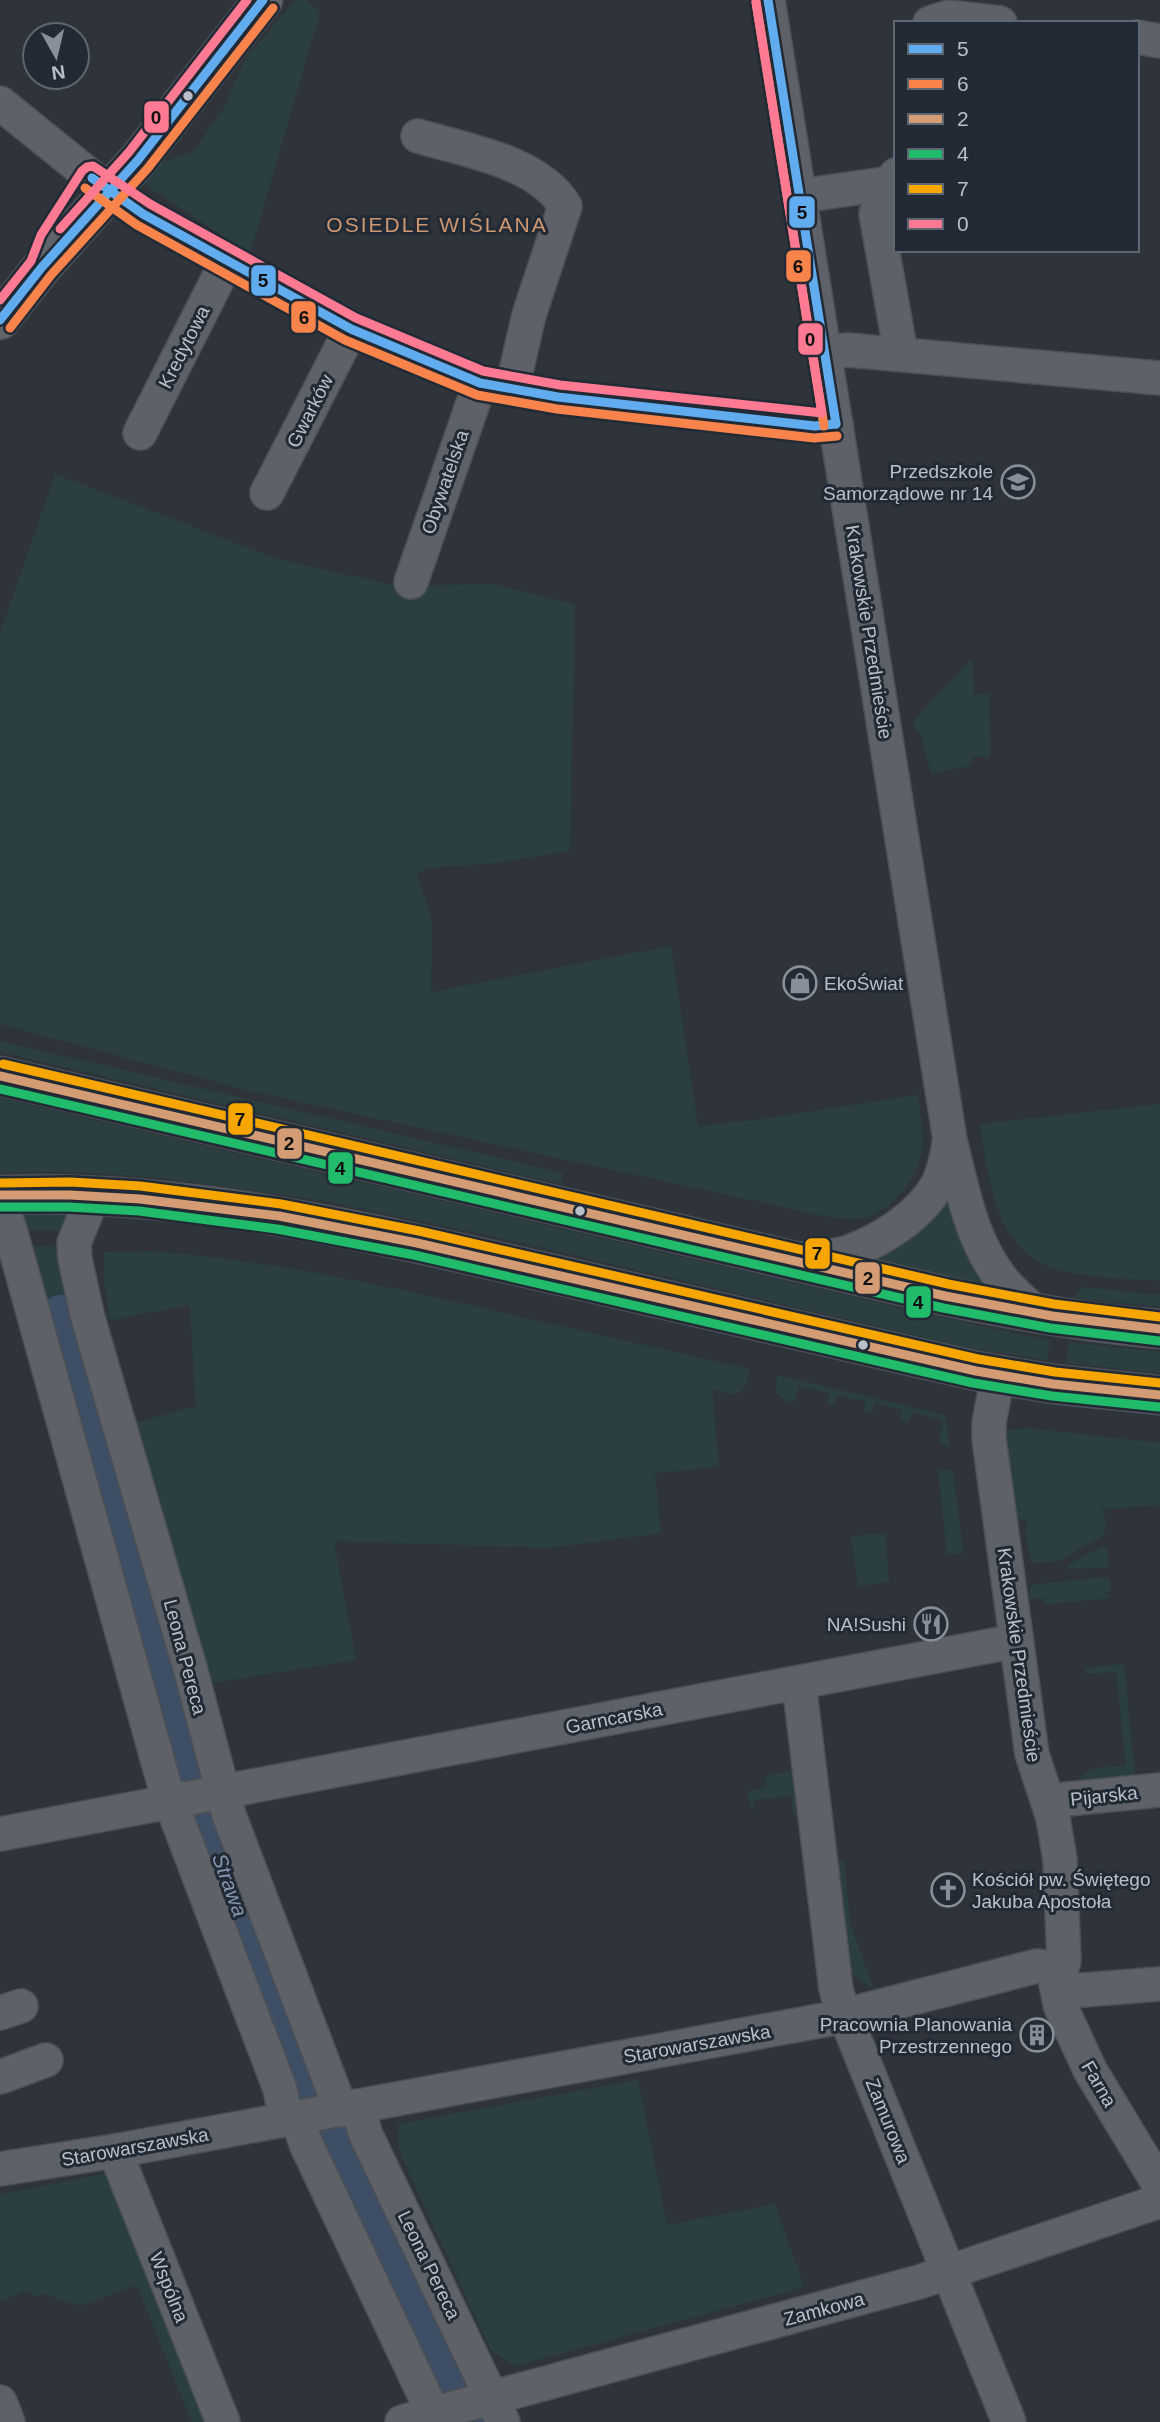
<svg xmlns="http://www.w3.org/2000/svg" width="1160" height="2422" viewBox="0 0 1160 2422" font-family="Helvetica,sans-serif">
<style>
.green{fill:#2b3f41}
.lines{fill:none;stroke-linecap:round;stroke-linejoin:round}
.river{stroke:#3e4e64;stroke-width:46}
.minor-casing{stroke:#4c5055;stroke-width:36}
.major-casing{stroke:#4c5057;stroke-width:41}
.minor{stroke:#5e6268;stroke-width:33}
.major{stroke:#60656a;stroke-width:38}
.bus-1-casing{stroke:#212a35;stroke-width:14}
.bus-2-casing{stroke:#212a35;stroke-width:14}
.bus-3-casing{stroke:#212a35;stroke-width:14}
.bus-4-casing{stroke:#212a35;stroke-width:14}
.bus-5-casing{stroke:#212a35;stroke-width:14}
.bus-6-casing{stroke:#212a35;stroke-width:14}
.bus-1{stroke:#60acee;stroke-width:9}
.bus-2{stroke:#f8844c;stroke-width:9}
.bus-3{stroke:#d39c74;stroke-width:9}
.bus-4{stroke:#20bc6c;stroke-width:9}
.bus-5{stroke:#f7a600;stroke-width:9}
.bus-6{stroke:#fe7a93;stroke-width:9}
.bus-dot{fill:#b9c0ca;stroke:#212a35;stroke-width:2.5}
.labels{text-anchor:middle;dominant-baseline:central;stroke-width:6;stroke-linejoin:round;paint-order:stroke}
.street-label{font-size:19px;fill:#b9c0ca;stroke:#212a35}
.poi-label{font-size:19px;fill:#b9c0ca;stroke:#212a35;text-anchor:end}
.neighbourhood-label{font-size:21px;letter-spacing:2px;fill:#ce9770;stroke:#212a35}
.water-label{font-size:21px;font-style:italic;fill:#8397af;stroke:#212a35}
.line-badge{stroke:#212a35;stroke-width:2.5}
.pale-badge-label{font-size:19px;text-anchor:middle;font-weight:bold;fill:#111}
</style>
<rect width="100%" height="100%" fill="#2e343a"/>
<g class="green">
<polygon points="295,0 306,0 320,12 250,254 140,181 156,164 193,152 223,109 246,58"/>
<path d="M55,474L277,559L397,586L491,584L575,604L570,851L496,863L430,868L417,873L432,923L431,992L671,946L698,1126L762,1119L918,1095C920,1112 924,1131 922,1149C919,1177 893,1208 866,1218C856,1221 840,1218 829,1217L250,1091L0,1024V634Z"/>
<polygon points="972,658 974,695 989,694 990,757 973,757 971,766 931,773 921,733 916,733 914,720"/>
<polygon points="0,1041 563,1173 561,1184 0,1052"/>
<polygon points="0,1098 970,1324 1050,1340 1047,1360 969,1348 510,1240 325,1201 162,1178 56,1171 0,1173"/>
<path d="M1160,1104V1281C1126,1278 1080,1279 1049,1266C994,1245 988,1175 980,1124Z"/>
<polygon points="949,1200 989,1284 932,1273 877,1259 926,1226"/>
<polygon points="71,1213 68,1231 19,1230 18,1215"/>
<polygon points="23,1246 64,1247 208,1770 198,1772 186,1715 94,1400 71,1317 52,1320 164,1711 179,1777"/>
<path d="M151,1251C266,1260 378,1284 491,1310C577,1330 664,1349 750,1369C743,1399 739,1395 712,1390L719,1467L655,1473L661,1533L550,1548L334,1541L356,1660L212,1683L135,1423L196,1406L190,1305L110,1320L104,1280V1252Z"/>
<polygon points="1084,1287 1160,1295 1160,1307 1076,1298 1077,1292"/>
<polygon points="1069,1342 1160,1352 1160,1373 1066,1363"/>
<polygon points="777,1375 945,1415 950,1447 945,1446 939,1440 943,1420 912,1412 909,1423 900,1420 902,1410 875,1403 872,1414 864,1412 865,1401 837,1395 835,1406 827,1404 829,1393 798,1386 795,1401 787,1402 776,1393"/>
<path d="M1027,1428L1160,1443V1505L1100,1510L1105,1517L1106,1529L1101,1537L1056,1562L1033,1563C1027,1552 1024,1531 1028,1519H1014L1005,1430Z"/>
<polygon points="938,1469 953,1471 963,1553 947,1554"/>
<polygon points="885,1533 889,1581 858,1587 851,1536"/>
<polygon points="1103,1546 1107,1548 1109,1563 1105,1568 1065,1569 1068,1565"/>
<polygon points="1107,1577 1110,1581 1111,1587 1106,1593 1111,1598 1048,1604 1045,1604 1044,1598 1030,1599 1030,1589 1036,1584"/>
<path d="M1124,1664L1135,1776L1077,1782C1088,1765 1108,1767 1126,1766L1116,1672L1086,1674L1085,1668Z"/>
<polygon points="793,1771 797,1815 793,1815 791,1796 753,1800 754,1810 751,1808 747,1791 766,1787 765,1776"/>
<polygon points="844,1861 850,1923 874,1990 849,1971 834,1863"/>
<polygon points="638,2080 667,2225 775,2204 804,2287 515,2366 491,2351 399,2151 398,2124"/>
<polygon points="355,2130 464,2377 342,2132"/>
<polygon points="105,2174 205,2422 192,2422 137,2285 80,2306 43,2294 36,2297 26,2291 0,2301 0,2194"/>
</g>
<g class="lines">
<polyline class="river" points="61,1318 208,1826 297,2066 452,2380 476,2422"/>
<defs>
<g id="minor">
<path d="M768,0L950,1140C962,1187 970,1237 1000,1277C1010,1291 1026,1303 1038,1315"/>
<polyline points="930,23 949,17 1000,23"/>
<polyline points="1137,37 1160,41"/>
<polyline points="0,103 110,192 143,214 351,329 480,383 558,397 815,426 836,424"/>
<path d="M418,136C464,150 538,161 565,206L529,315L512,389"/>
<polyline points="896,175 882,196 876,214 901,354"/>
<polyline points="800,196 891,183"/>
<polyline points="825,352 848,350 1160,378"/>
<polyline points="140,433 227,261"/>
<polyline points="267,493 351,329"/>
<polyline points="411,582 480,383"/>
<polyline points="93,1196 74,1243 75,1259 88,1318 190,1668 229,1815 341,2110"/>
<polyline points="0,1205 9,1226 165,1787 280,2089 286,2119"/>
<path d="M801,1259C817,1258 834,1257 849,1252C882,1240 921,1215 938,1184C944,1171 947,1157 949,1143"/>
<polyline points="998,1375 989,1423 989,1439 1032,1754 1053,1818 1060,1860 1064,1961 1056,1984 1060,2005 1090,2070 1160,2186"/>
<polyline points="799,1683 836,1989 840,2003 1009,2422"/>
<polyline points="1048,1801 1160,1790"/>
<polyline points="0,1834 1016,1641"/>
<polyline points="0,2013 21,2006"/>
<polyline points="0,2077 46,2060"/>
<polyline points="357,2106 366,2135 503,2422"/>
<polyline points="297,2117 306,2144 433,2413"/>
<polyline points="115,2151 223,2422"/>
<path d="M0,2169L115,2151L835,2018L1037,1966C1060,1968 1057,1980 1071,1988C1075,1990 1079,1990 1083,1990L1160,1984"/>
<polyline points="0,2402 8,2422"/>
<polyline points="402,2422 919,2282 1160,2201"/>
</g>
<g id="major">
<polyline points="0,320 42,267 138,160 263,0"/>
<path d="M0,1076L945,1296C1017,1311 1086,1323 1160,1329"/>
<path d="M0,1195C186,1188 373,1233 553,1274C694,1307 835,1339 976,1371L1053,1384L1160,1395"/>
</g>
</defs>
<use href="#minor" class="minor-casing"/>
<use href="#major" class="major-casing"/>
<use href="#minor" class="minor"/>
<use href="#major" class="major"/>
<defs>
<g id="bus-1">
<polyline points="768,0 836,424"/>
<polyline points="92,178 143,214 351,329 480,383 558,397 815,426 836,424"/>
<polyline points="0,320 42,267 138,160 263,0"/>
</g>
<g id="bus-2">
<polyline points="756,2 824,426"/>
<polyline points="85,188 137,225 345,340 477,395 557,409 814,438 837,436"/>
<polyline points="10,328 51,275 148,168 273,8"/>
</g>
<g id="bus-3">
<polyline points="0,1076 945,1296 1052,1316 1160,1329"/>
<polyline points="0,1195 70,1195 140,1199 279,1216 417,1243 976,1371 1053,1384 1160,1395"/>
</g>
<g id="bus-4">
<polyline points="0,1089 943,1308 1050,1328 1159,1341"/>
<polyline points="0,1207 69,1207 139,1211 277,1229 414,1255 973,1383 1052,1396 1159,1407"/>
</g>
<g id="bus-5">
<polyline points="3,1064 948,1284 1054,1304 1160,1317"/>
<polyline points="0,1183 70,1182 140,1186 281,1204 419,1231 978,1359 1055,1372 1160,1383"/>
</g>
<g id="bus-6">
<polyline points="60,229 129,152 247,0"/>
<polyline points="0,300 31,261 41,235 82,171 87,167 93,166 150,204 356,318 483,371 560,385 822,413 756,2"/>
</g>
</defs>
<use href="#bus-1" class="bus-1-casing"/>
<use href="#bus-2" class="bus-2-casing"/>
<use href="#bus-3" class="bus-3-casing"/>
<use href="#bus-4" class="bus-4-casing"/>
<use href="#bus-5" class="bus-5-casing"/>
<use href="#bus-6" class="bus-6-casing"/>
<use href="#bus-1" class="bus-1"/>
<use href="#bus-2" class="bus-2"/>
<use href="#bus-3" class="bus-3"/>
<use href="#bus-4" class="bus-4"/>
<use href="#bus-5" class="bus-5"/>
<use href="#bus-6" class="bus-6"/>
</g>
<defs>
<symbol id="school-ring" viewBox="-11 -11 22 22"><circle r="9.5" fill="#212a35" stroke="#888f98" stroke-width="1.5"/><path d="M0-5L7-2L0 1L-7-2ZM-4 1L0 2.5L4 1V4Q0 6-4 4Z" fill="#888f98"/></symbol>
<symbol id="shop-ring" viewBox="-11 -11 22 22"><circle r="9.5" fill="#212a35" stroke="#888f98" stroke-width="1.5"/><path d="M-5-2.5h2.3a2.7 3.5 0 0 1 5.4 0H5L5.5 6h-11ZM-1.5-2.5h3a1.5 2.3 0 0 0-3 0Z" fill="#888f98"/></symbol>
<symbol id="restaurant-ring" viewBox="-11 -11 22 22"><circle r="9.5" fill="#212a35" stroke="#888f98" stroke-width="1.5"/><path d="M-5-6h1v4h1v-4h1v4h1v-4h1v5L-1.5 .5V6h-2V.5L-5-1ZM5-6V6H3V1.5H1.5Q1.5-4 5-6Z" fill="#888f98"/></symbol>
<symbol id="church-ring" viewBox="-11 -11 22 22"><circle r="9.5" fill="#212a35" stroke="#888f98" stroke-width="1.5"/><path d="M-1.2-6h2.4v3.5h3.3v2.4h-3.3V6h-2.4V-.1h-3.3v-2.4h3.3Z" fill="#888f98"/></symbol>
<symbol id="building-ring" viewBox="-11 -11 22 22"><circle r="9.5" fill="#212a35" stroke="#888f98" stroke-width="1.5"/><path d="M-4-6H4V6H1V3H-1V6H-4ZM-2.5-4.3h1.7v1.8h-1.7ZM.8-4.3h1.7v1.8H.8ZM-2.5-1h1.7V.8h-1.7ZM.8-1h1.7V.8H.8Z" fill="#888f98"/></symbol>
</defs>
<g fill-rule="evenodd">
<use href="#school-ring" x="999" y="463" width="38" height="38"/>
<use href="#shop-ring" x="781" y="964" width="38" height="38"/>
<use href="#restaurant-ring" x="912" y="1605" width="38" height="38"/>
<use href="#church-ring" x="929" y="1871" width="38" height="38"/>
<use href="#building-ring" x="1018" y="2016" width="38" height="38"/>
</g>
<g class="bus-dot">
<circle cx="188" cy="96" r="6"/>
<circle cx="580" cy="1211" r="6"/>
<circle cx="863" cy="1345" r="6"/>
</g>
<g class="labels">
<g class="street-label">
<text transform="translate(184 347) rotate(-63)">Kredytowa</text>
<text transform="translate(310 411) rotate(-63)">Gwarków</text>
<text transform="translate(445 482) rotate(-71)">Obywatelska</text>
<text transform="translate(869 632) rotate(81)">Krakowskie Przedmieście</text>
<text transform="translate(1019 1655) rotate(82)">Krakowskie Przedmieście</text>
<text transform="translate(185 1657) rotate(75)">Leona Pereca</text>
<text transform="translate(614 1718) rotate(-11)">Garncarska</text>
<text transform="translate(1104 1796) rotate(-6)">Pijarska</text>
<text transform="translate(697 2044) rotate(-10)">Starowarszawska</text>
<text transform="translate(1099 2084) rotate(60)">Farna</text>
<text transform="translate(888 2121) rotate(68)">Zamurowa</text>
<text transform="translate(135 2147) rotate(-10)">Starowarszawska</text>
<text transform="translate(429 2265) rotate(64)">Leona Pereca</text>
<text transform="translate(169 2287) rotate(68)">Wspólna</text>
<text transform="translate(824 2309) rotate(-15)">Zamkowa</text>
</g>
<g class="poi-label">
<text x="993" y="471">Przedszkole<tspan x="993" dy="22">Samorządowe nr 14</tspan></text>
<text x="824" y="983" text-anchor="start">EkoŚwiat</text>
<text x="906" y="1624">NA!Sushi</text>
<text x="972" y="1879" text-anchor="start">Kościół pw. Świętego<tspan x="972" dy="22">Jakuba Apostoła</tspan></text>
<text x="1012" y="2024">Pracownia Planowania<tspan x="1012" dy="22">Przestrzennego</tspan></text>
</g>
<g class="neighbourhood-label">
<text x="437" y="224">OSIEDLE WIŚLANA</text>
</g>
<g class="water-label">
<text transform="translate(230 1885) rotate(70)">Strawa</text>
</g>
</g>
<g class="line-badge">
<rect x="143" y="100" width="27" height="34" rx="7" fill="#fe7a93"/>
<rect x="788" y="195" width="28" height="34" rx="7" fill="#60acee"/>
<rect x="785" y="249" width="27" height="34" rx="7" fill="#f8844c"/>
<rect x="250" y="264" width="27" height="33" rx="7" fill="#60acee"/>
<rect x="290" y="300" width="27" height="34" rx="7" fill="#f8844c"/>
<rect x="797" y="322" width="27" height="34" rx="7" fill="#fe7a93"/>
<rect x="227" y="1102" width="27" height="34" rx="7" fill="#f7a600"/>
<rect x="276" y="1127" width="27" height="33" rx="7" fill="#d39c74"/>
<rect x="327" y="1151" width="27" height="34" rx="7" fill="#20bc6c"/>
<rect x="804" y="1237" width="27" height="33" rx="7" fill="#f7a600"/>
<rect x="854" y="1261" width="27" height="34" rx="7" fill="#d39c74"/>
<rect x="905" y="1285" width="27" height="34" rx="7" fill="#20bc6c"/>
</g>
<g class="pale-badge-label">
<text x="156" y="124">0</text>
<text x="802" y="219">5</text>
<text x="798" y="273">6</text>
<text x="263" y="287">5</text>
<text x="304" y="324">6</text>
<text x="810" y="346">0</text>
<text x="240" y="1126">7</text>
<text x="289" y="1150">2</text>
<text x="340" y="1175">4</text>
<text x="817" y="1260">7</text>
<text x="868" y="1285">2</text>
<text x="918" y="1309">4</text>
</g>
<rect x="894" y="21" width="245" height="231" fill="#212a35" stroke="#5e6671" stroke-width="2"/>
<rect x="908" y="44" width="35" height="10" fill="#60acee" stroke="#5e6671" stroke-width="2"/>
<text x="957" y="56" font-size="21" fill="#b9c0ca">5</text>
<rect x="908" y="79" width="35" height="10" fill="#f8844c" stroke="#5e6671" stroke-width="2"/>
<text x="957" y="91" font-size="21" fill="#b9c0ca">6</text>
<rect x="908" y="114" width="35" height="10" fill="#d39c74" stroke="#5e6671" stroke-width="2"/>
<text x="957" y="126" font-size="21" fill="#b9c0ca">2</text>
<rect x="908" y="149" width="35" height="10" fill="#20bc6c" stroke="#5e6671" stroke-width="2"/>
<text x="957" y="161" font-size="21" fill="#b9c0ca">4</text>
<rect x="908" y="184" width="35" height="10" fill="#f7a600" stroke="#5e6671" stroke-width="2"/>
<text x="957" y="196" font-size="21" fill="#b9c0ca">7</text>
<rect x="908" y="219" width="35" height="10" fill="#fe7a93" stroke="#5e6671" stroke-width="2"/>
<text x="957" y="231" font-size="21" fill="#b9c0ca">0</text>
<g transform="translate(56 56) rotate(172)"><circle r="33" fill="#212a35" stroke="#5e6671" stroke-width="2"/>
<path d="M0-5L12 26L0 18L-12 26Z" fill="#888f98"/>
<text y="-10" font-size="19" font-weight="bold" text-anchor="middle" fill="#b9c0ca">N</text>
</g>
</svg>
